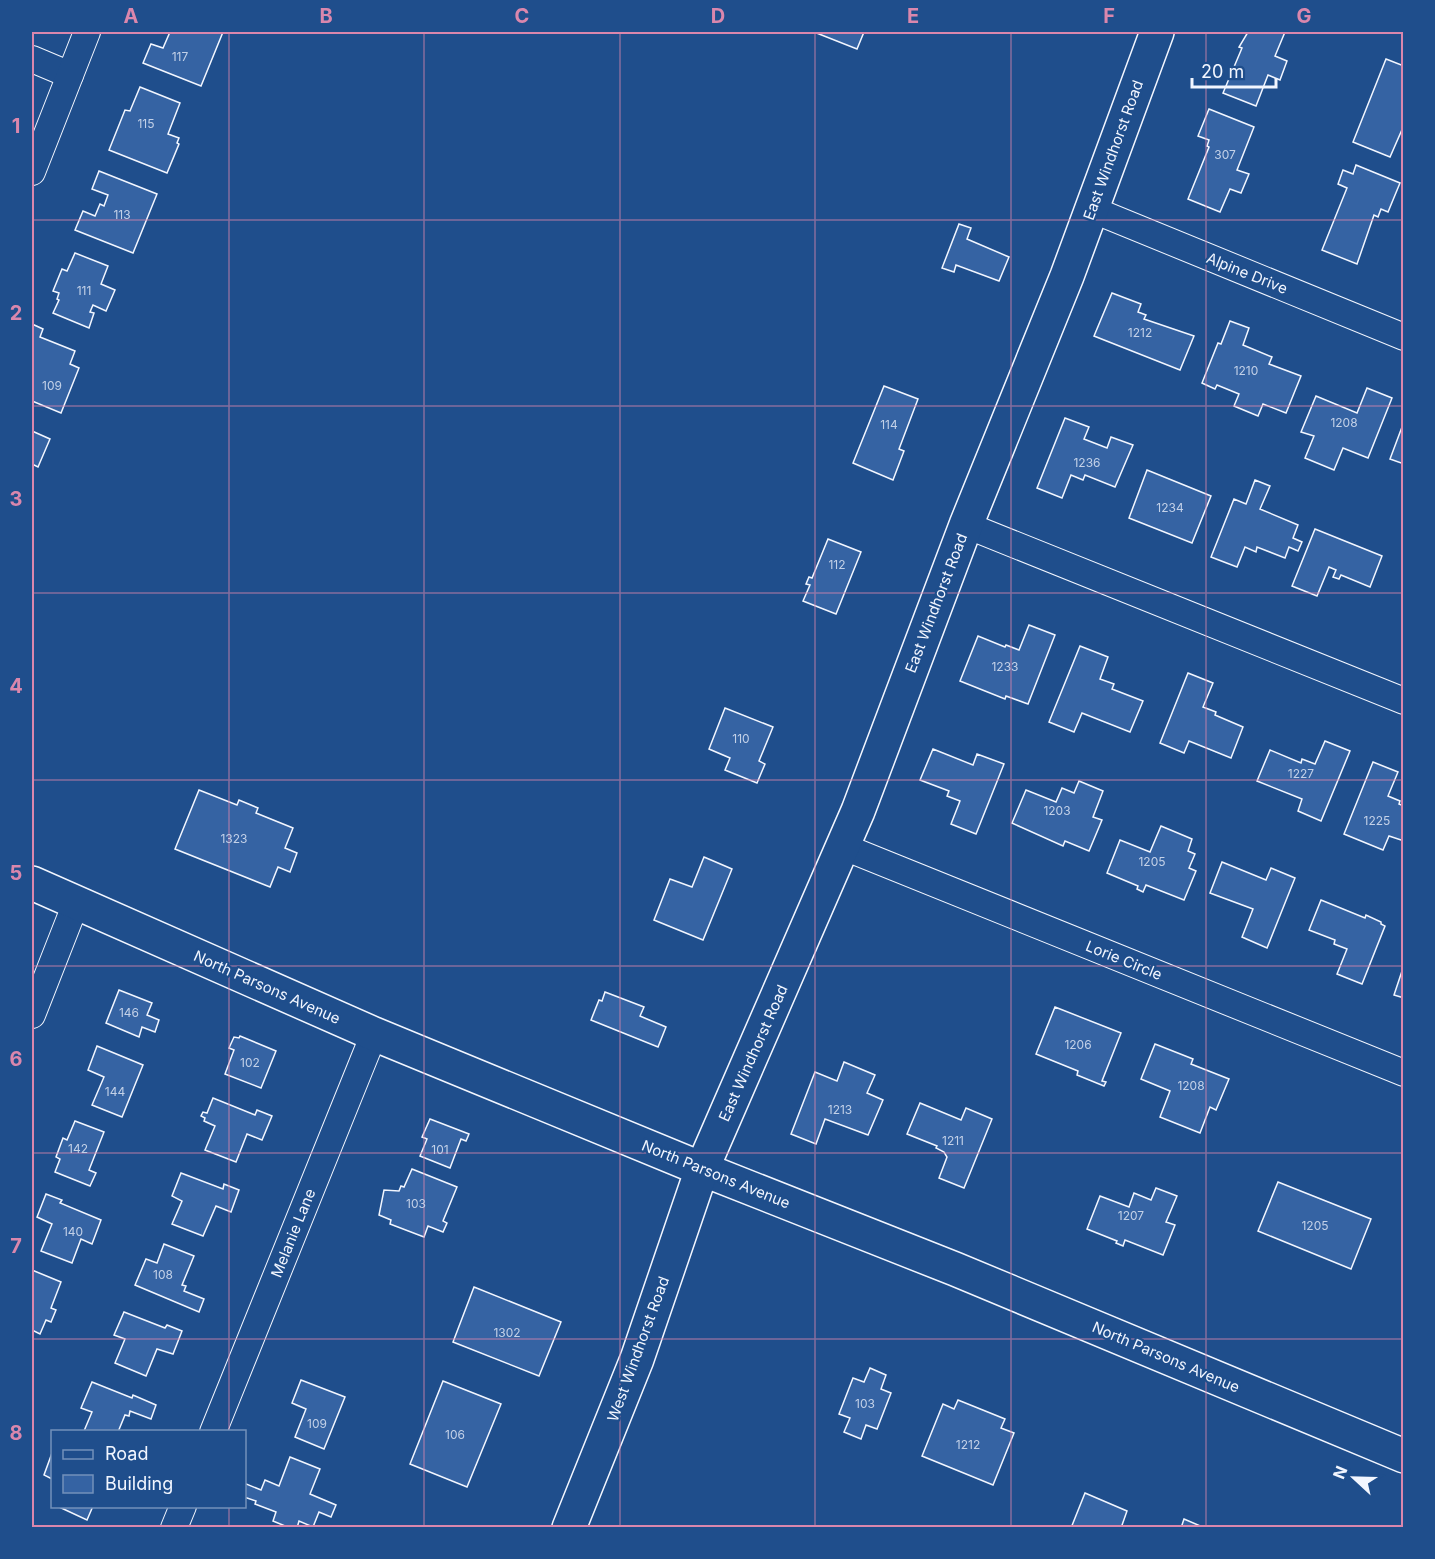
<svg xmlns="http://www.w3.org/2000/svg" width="1435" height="1559" viewBox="0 0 1435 1559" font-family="Inter,sans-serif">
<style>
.building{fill:#3563a3;stroke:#f2f6ff;stroke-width:1.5}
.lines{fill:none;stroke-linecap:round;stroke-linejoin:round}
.street-casing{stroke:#f2f6ff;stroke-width:28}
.secondary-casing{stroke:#f2f6ff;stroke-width:36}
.street{stroke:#1f4e8c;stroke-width:26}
.secondary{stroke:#1f4e8c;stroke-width:33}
.grid{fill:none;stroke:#da87ad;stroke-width:1.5;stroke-opacity:0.55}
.labels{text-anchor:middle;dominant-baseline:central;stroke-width:4.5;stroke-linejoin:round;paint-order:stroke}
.number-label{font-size:12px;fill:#c3d1e8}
.street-label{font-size:15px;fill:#f2f6ff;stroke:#1f4e8c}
.neatline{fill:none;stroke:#da87ad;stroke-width:2}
.grid-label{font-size:20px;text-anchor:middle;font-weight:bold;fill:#da87ad}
</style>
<rect width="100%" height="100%" fill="#1f4e8c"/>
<g class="building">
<polygon points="170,32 223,32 201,86 143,63 151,44 163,48"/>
<polygon points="814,32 864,32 857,49"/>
<polygon points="1248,32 1285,32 1275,56 1287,61 1280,80 1268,75 1256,106 1223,93 1242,48 1239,47"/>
<polygon points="1386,59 1404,66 1404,125 1390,157 1353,142"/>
<polygon points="140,87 180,103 168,134 179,138 177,143 179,144 167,173 109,150 125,110 130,111"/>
<polygon points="1209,109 1254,127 1237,170 1249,174 1241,193 1230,189 1220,212 1188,199 1209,147 1207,146 1209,140 1198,136"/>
<polygon points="1356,165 1400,183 1388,212 1381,209 1378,217 1374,215 1357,264 1322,250 1347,188 1338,184 1343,170 1353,174"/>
<polygon points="99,171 157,194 133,253 75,230 83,211 95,216 100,204 104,206 108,195 92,189"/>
<polygon points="959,224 971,228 967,239 1009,257 999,281 956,265 954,272 942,268"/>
<polygon points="75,253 108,266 101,284 115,290 106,311 93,305 90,312 94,313 89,328 53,313 59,300 57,299 59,293 53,291 62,269 67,271"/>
<polygon points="1112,293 1141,304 1138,312 1146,315 1144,319 1194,336 1180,370 1094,336"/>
<polygon points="1230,321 1249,328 1243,345 1272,357 1269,364 1301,376 1286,413 1263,404 1258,416 1234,406 1239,394 1217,385 1215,389 1202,383 1218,343 1221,344"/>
<polygon points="32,324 43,329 40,337 75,351 70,364 79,368 61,413 32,401"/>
<polygon points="884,386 918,399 899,449 904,451 893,480 853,463"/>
<polygon points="1367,388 1392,398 1368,458 1343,448 1334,470 1305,458 1314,436 1301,432 1316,396 1357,413"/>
<polygon points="1065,418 1089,427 1084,439 1107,448 1111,437 1133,445 1115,487 1085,475 1083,480 1071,475 1062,498 1037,488"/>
<polygon points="1402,427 1404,427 1404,464 1390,459"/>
<polygon points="32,431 50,439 38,467 32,464"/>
<polygon points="1147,470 1211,496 1192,543 1129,518"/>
<polygon points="1255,480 1270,486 1260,509 1298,525 1293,538 1302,542 1298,551 1289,547 1285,558 1257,547 1256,552 1245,547 1237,567 1211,557 1234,499 1246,504"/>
<polygon points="1315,529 1382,556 1370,587 1341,575 1339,579 1333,577 1336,570 1329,567 1317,596 1292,586"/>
<polygon points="828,539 861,552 836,614 803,601 810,585 806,584 809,577 812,578"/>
<polygon points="1029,625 1055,635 1028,704 1006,696 1005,699 960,681 978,636 1005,647 1006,645 1019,650"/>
<polygon points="1080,646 1108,657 1100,679 1114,684 1112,689 1143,701 1130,732 1082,713 1074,732 1049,722"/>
<polygon points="1188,673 1213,683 1203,707 1216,712 1215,715 1243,727 1231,758 1189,741 1184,753 1160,743"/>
<polygon points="725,708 773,727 759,761 765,764 757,783 725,770 730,758 709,749"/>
<polygon points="1325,741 1350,751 1321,821 1298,811 1302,799 1257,781 1270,750 1301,763 1302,759 1315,764"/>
<polygon points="933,749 973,765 977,754 1004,764 976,834 951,824 960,801 947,796 949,791 920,780"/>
<polygon points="1373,762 1398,772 1388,796 1400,801 1399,804 1404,806 1404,841 1389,836 1383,850 1344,834"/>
<polygon points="1079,781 1103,791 1093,817 1102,820 1089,851 1065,841 1063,846 1012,823 1026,790 1056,802 1062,788 1074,793"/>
<polygon points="199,790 237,805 239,800 258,808 256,813 293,828 285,848 297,853 290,872 278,867 270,887 175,849"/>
<polygon points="1161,826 1192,839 1188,851 1195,854 1189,868 1196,871 1184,900 1146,885 1143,892 1137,889 1138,886 1107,873 1120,840 1150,852"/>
<polygon points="704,857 732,869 703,940 654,920 670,879 692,887"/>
<polygon points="1222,862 1266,880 1271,868 1295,878 1267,948 1242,937 1253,909 1210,893"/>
<polygon points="1321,900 1365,918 1366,915 1381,922 1381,924 1385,926 1362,984 1337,974 1347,949 1334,944 1335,940 1309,930"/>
<polygon points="1404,965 1404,998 1394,995"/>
<polygon points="119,990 152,1003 147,1015 159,1020 155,1032 142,1027 139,1037 106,1023"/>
<polygon points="605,992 644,1007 640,1016 666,1027 658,1047 591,1020 599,1000 602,1001"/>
<polygon points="1055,1007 1121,1033 1102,1081 1106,1082 1104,1086 1077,1075 1078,1071 1036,1054"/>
<polygon points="240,1036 276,1051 261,1088 225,1074 234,1050 229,1048 234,1037 239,1038"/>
<polygon points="1155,1044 1193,1059 1191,1064 1229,1079 1216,1110 1210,1107 1200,1133 1160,1117 1170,1091 1141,1079"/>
<polygon points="97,1046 143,1065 122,1117 92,1105 104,1077 88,1070"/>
<polygon points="844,1062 875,1075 867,1093 883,1100 868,1135 825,1119 816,1144 791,1134 815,1072 837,1081"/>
<polygon points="213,1098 255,1115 257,1110 272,1116 262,1140 247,1134 236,1162 205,1150 215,1126 204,1121 205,1118 201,1116 203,1112 207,1113"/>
<polygon points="920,1103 961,1120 966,1108 992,1119 964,1188 939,1178 947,1157 944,1152 936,1148 937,1146 907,1134"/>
<polygon points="430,1119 469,1134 466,1141 461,1139 450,1168 420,1156 427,1139 422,1137"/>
<polygon points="75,1121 104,1132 89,1170 96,1173 90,1186 55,1172 60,1159 56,1157 63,1138 67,1140"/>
<polygon points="412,1169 457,1187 443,1221 447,1223 443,1232 428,1226 424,1237 390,1224 391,1220 379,1215 384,1190 399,1191 401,1186 404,1187"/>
<polygon points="181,1173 223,1189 224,1184 239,1190 231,1212 216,1206 203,1236 172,1224 182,1201 172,1196"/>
<polygon points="1278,1182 1371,1219 1351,1269 1258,1231"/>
<polygon points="1156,1188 1177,1196 1166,1222 1175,1225 1163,1255 1125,1240 1123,1246 1116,1243 1117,1241 1087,1229 1100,1196 1129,1207 1134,1193 1151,1200"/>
<polygon points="46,1194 62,1200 60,1203 101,1220 92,1244 81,1239 72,1263 41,1251 52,1224 37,1217"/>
<polygon points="164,1244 194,1256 182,1285 186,1286 184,1291 204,1299 199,1312 135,1285 146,1259 157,1263"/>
<polygon points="32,1270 61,1282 51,1308 56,1310 51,1322 46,1320 40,1334 32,1330"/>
<polygon points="474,1287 561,1322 539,1376 453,1342"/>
<polygon points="124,1312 165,1328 167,1325 182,1331 173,1354 157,1349 146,1376 115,1363 125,1339 114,1335"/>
<polygon points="870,1368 886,1375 881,1389 891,1393 877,1429 866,1425 861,1439 844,1432 850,1418 839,1414 853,1378 864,1382"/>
<polygon points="301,1380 345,1397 324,1449 295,1437 306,1409 292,1403"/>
<polygon points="443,1381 501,1404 467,1487 410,1464"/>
<polygon points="92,1382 132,1398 133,1395 156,1405 151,1419 130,1411 129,1416 125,1415 118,1432 84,1431 92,1412 81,1408"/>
<polygon points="958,1400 1005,1419 1001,1428 1014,1433 993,1485 922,1456 943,1404 954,1409"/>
<polygon points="52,1453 52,1479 44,1475"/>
<polygon points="290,1457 320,1469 310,1494 336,1505 331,1517 319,1512 313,1527 299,1521 297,1528 290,1528 273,1521 276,1512 255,1504 256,1501 244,1497 244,1483 261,1490 265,1480 279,1486"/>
<polygon points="1085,1493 1127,1511 1121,1528 1071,1528"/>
<polygon points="57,1506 93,1506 87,1520"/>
<polygon points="1184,1519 1205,1528 1181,1528"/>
</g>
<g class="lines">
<defs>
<g id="street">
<polyline points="32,59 70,75"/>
<polyline points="32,172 87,32"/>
<polyline points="1091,209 1404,337"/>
<polyline points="966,525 1404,701"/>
<polyline points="844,847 1404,1073"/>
<polyline points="32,1015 76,903"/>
<polyline points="213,1432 374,1034"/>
<polyline points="174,1528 183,1506"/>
</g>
<g id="secondary">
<polyline points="32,883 374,1034 702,1169 955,1269 1404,1456"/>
<polyline points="569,1528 637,1359 702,1169 858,811 966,525 1067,276 1157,32"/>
</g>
</defs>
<use href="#street" class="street-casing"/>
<use href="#secondary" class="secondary-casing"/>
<use href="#street" class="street"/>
<use href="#secondary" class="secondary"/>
</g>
<path class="grid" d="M229,32V1432M424,32V1528M620,32V1528M815,32V1528M1011,32V1528M1206,32V1528M32,220H1404M32,406H1404M32,593H1404M32,780H1404M32,966H1404M32,1153H1404M32,1339H1404M229,1506V1528"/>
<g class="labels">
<g class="number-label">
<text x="180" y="56">117</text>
<text x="146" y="123">115</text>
<text x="1225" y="154">307</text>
<text x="122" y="214">113</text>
<text x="84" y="290">111</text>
<text x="1140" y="332">1212</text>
<text x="1246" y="370">1210</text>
<text x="52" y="385">109</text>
<text x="1344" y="422">1208</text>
<text x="889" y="424">114</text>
<text x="1087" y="462">1236</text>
<text x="1170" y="507">1234</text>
<text x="837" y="564">112</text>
<text x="1005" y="666">1233</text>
<text x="741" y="738">110</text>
<text x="1301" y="773">1227</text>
<text x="1057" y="810">1203</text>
<text x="1377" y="820">1225</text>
<text x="234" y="838">1323</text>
<text x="1152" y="861">1205</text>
<text x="129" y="1012">146</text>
<text x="1078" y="1044">1206</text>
<text x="250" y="1062">102</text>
<text x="1191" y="1085">1208</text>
<text x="115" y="1091">144</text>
<text x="840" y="1109">1213</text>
<text x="953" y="1140">1211</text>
<text x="78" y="1148">142</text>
<text x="440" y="1149">101</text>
<text x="416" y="1203">103</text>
<text x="1131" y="1215">1207</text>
<text x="1315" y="1225">1205</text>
<text x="73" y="1231">140</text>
<text x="163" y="1274">108</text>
<text x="507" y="1332">1302</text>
<text x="865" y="1403">103</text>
<text x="317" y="1423">109</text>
<text x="455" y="1434">106</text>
<text x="968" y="1444">1212</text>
</g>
<g class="street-label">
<text transform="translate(1113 150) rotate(-70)">East Windhorst Road</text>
<text transform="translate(1247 273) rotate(22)">Alpine Drive</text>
<text transform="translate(936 603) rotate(-69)">East Windhorst Road</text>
<text transform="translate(1124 960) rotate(22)">Lorie Circle</text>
<text transform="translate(267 987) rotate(24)">North Parsons Avenue</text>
<text transform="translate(753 1053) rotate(-66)">East Windhorst Road</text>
<text transform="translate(716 1174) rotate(22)">North Parsons Avenue</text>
<text transform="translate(293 1233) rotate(-68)">Melanie Lane</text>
<text transform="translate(638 1349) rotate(-70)">West Windhorst Road</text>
<text transform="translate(1166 1357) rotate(23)">North Parsons Avenue</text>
</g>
</g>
<rect width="1435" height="1559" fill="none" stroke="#1f4e8c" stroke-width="66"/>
<rect x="51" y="1430" width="195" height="78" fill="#1f4e8c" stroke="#7391ba" stroke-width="1.5"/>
<rect x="63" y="1450" width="30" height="9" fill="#1f4e8c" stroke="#7391ba" stroke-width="1.5"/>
<text x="105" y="1460" font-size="18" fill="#f2f6ff">Road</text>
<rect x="63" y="1475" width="30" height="18" fill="#3563a3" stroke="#7391ba" stroke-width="1.5"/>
<text x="105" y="1490" font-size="18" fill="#f2f6ff">Building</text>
<g transform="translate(1354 1478) rotate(292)" stroke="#1f4e8c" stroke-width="4.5" paint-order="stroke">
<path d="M0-4.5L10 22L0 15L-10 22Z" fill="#f2f6ff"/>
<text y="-9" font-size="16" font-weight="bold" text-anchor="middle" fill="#f2f6ff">N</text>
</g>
<path d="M1192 78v9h84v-9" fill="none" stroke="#f2f6ff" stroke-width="3"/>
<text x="1201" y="78" font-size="18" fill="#f2f6ff" stroke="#1f4e8c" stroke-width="4.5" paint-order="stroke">20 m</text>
<rect x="33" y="33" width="1369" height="1493" class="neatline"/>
<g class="grid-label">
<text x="131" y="23">A</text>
<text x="326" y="23">B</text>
<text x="522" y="23">C</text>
<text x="718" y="23">D</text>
<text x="913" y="23">E</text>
<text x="1109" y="23">F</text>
<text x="1304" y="23">G</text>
<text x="16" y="133">1</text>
<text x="16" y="320">2</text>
<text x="16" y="506">3</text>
<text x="16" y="693">4</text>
<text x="16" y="880">5</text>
<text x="16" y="1066">6</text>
<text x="16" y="1253">7</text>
<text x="16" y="1440">8</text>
</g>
</svg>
